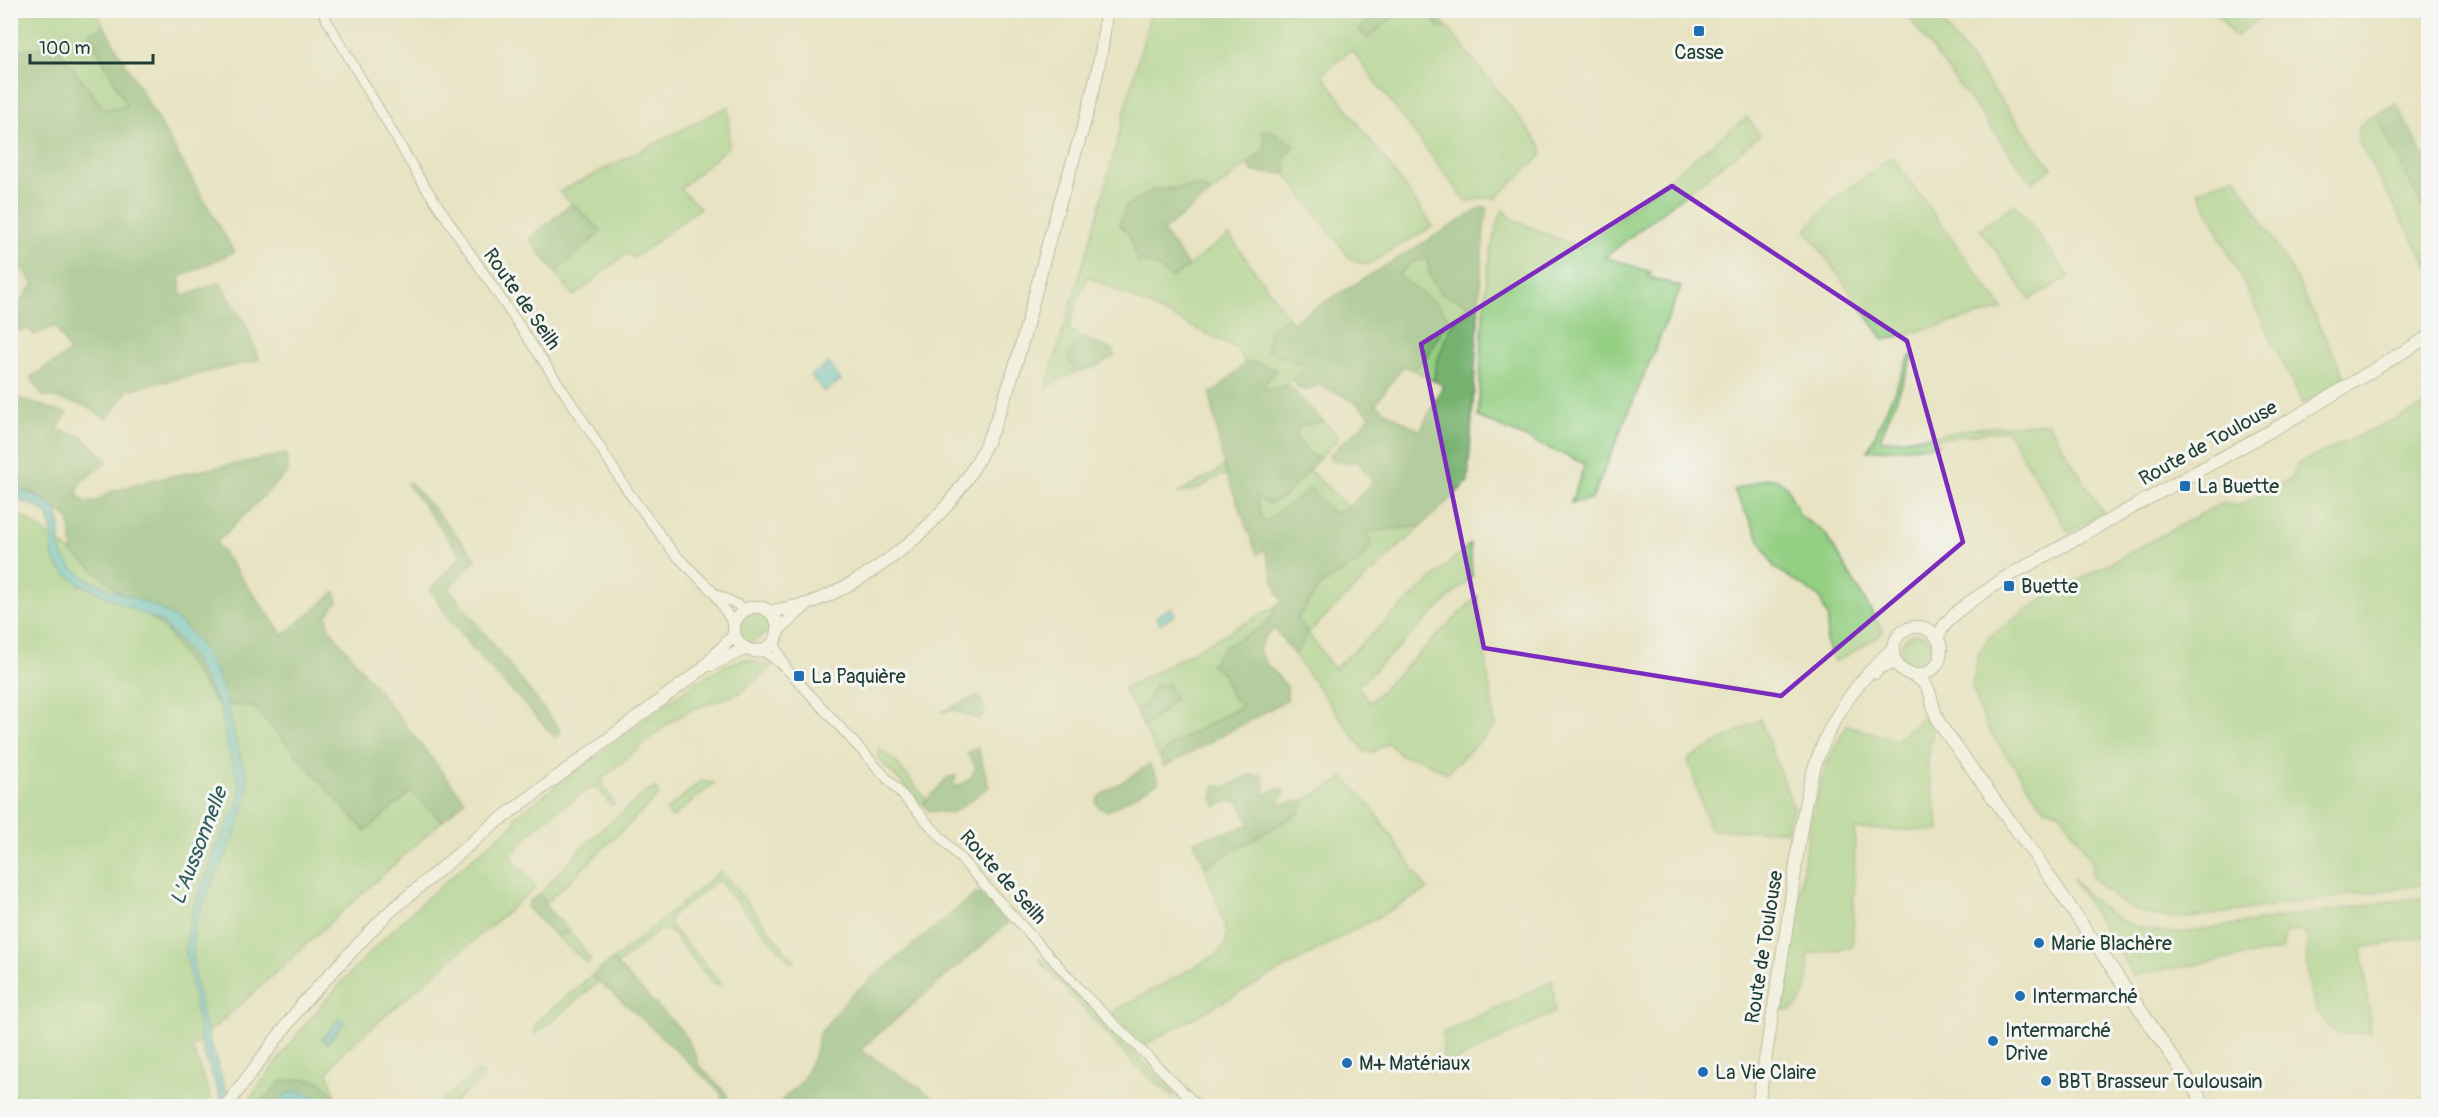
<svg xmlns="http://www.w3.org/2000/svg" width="2439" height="1117" viewBox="0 0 2439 1117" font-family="Pangolin,sans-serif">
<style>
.green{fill:#94cf83;stroke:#5a865c;stroke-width:1.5}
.forest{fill:#77b271;stroke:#4b7852;stroke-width:1.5;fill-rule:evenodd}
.water{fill:#56c1d2;stroke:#3a7f83;stroke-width:1.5}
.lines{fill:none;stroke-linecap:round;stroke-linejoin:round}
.minor-casing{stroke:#84907c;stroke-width:11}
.major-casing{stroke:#84907c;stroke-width:14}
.minor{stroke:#fff;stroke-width:9}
.major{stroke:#fff;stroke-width:12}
.marked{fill:none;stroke:#7b2cbf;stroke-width:4.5;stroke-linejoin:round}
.poi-dot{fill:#1f6fb2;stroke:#f6f6f2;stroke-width:2}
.labels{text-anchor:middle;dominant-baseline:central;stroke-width:6;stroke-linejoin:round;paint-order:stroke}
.poi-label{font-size:20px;fill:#1f3d34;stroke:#f6f6f2;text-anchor:start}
.street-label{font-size:20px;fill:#1f3d34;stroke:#f6f6f2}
.water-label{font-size:21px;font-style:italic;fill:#2d5e5c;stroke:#f6f6f2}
</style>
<rect width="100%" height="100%" fill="#f6f6f2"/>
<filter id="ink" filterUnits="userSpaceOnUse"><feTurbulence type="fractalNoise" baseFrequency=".0167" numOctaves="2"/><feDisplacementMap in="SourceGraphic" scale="12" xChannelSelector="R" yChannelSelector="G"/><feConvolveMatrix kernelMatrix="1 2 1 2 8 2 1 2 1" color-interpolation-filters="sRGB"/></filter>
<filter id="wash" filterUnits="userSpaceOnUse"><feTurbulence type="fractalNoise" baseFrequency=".008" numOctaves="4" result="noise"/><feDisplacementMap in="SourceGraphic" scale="24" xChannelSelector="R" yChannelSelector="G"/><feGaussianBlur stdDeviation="1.35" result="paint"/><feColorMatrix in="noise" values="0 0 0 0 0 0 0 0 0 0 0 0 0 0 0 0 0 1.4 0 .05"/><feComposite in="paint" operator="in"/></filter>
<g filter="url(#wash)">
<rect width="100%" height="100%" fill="#e8e3c3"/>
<g class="green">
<polygon points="85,10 97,14 104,26 89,34 127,106 104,109 55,45 11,52 10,11"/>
<path d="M1151,11H1380L1359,30L1367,38L1401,11H1426L1441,29L1448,28L1542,147V155L1496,198H1483L1467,203L1352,50L1322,74L1433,226L1367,265L1351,260L1286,174L1285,157L1295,145L1262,131L1266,149L1210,194C1198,181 1173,190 1154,189L1119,224L1129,234L1138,262L1155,265L1172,278L1229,235L1288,317L1270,329L1291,359L1305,366C1294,379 1280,395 1261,387L1276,371L1255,362L1245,363L1237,348L1087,276L1069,326L1071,331L1087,339L1077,341L1068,357L1076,372L1046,387L1098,214Z"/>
<polygon points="1904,11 1934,11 2052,168 2032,183"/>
<polygon points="2215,11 2270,11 2235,37"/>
<polygon points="729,106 729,146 680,189 700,208 634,258 627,253 574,296 555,272 602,231 559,192"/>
<polygon points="2376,115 2428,218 2428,266 2358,141 2358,128 2368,118"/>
<path d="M1747,117L1760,135L1605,257L1651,272L1647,276L1681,287L1592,499L1571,503L1585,464L1478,417C1482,361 1481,258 1503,210L1514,220L1580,248Z"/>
<polygon points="1892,157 2003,309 1884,340 1806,229 1837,197"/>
<polygon points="2235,176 2292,271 2346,379 2303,404 2198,191"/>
<polygon points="2015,204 2069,277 2030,299 1980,229"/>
<polygon points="1427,259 1430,276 1441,294 1470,304 1436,364 1434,381 1414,370 1430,352 1409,284 1398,275 1413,261"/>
<polygon points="1914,355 1881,437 1882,441 1934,436 1974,428 2048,423 2103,513 2069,533 2007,430 1937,439 1940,445 1868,451 1910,356"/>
<path d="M2428,404V884L2188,918C2144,919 2120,908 2091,875L2093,863L2060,812L2044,808L1989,731L1979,708L1972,686L1979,652L1990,636L2048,596L2224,502L2238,506L2292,478L2297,464Z"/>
<polygon points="1323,421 1339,437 1319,459 1309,453 1296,438 1298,427"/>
<polygon points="1224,467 1230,477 1221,475 1195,490 1177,494"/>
<polygon points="1309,470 1349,508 1334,514 1283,509 1263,523 1256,496 1268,504 1284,497"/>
<polygon points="1767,478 1779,480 1787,487 1800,516 1825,533 1883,631 1878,637 1835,662 1826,644 1828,617 1819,597 1774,567 1734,490"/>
<polygon points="10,513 19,514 73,553 165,629 217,704 254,707 365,831 411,791 442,821 192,1048 211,1098 205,1106 11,1106"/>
<polygon points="1421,526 1308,633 1334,669 1470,544 1472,576 1358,686 1370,702 1477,596 1495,726 1447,773 1415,757 1403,757 1388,743 1371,753 1365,752 1295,656 1307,633 1297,619 1321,585 1358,563 1367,532"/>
<path d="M1276,606C1269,633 1241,633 1222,650C1218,654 1214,660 1211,665L1223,673L1227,686L1243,705L1171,745L1160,758L1144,728L1166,709L1155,686L1143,708L1135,709L1124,689Z"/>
<polygon points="754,613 767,618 773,628 748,645 741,639 739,625 748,615"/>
<circle cx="1917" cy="651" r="17"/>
<path d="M748,659L771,667L740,693L691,710L670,722L604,777L603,786L615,803L611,806L598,788L592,787C560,807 534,826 510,856L536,887L343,1052L328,1073L336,1098L322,1082L304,1079L282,1081L262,1101L247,1104C321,992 409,909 513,825L516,816L689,687C708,675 726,661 748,659Z"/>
<path d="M1925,716L1933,730L1927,764L1940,831L1855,829L1853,947L1808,954C1807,976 1812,1000 1789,1011L1783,1010C1804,915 1795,809 1847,725L1896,740Z"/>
<polygon points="1760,719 1793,807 1786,831 1710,830 1688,759"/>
<polygon points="879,749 896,762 926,799 923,804 878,759"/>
<polygon points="1344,778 1371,806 1427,890 1144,1045 1113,1014 1117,1009 1218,954 1225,944 1227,932 1205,867 1299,813 1305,800"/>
<polygon points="701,781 714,783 672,818 666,811"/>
<polygon points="656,788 659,795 546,903 540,894 585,844 648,791"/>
<polygon points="721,871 795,962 789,961 718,880 672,916 668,923 713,973 720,985 712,982 671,932 660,929 617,965 613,960"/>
<path d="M2072,878C2106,917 2126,929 2178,933L2428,896V936L2362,948L2371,1032C2360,1033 2349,1036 2338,1032C2308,1020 2304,964 2308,938C2302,929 2295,931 2286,932L2282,950L2133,975Z"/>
<polygon points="570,931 591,960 587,963 557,937"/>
<polygon points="1038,959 1043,959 1136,1056 1172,1089 1174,1097 1134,1064"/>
<polygon points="591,976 598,982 535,1035 536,1022"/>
<polygon points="1553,981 1555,1012 1447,1065 1443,1054 1443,1033"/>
<polygon points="478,1071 483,1074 483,1078 449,1106 435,1106"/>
</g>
<g class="forest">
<polygon points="1380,10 1401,11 1367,38 1359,30"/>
<polygon points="1426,11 1433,11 1448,28 1441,30"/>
<polygon points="104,26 234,252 180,277 182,297 220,282 245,323 259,360 128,390 107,419 86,406 42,395 31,377 70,352 55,326 34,335 28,328 10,334 11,313 34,284 22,268 11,281 11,52 55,45 104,109 127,106 89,33"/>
<polygon points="2396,103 2428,163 2428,218 2376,115"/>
<polygon points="1269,130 1295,145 1285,158 1286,174 1252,172 1248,164 1266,149 1262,131"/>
<polygon points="1194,186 1204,187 1210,194 1163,231 1189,267 1172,278 1155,265 1138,262 1129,234 1119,224 1125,207 1154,189 1175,190"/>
<polygon points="571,204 602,231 555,272 529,239"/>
<path d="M1483,207L1488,208L1484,227L1468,482L1421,526L1367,532L1372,545L1358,563L1321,585L1297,619L1308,633L1295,656L1275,629L1266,635L1259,650L1265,662L1287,686V700L1164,767L1160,758L1171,745L1243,706L1232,697L1223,673L1210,665C1214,660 1218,654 1222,650C1240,633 1269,634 1276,606L1283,602L1278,594L1265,550L1257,554L1224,467L1210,393L1217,390L1245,363L1255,362L1277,370L1262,387L1268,390L1288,385L1323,421L1298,427L1296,438L1309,453L1319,459L1284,497L1268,504L1256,496L1263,523L1310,489L1334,514L1349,507L1373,482L1358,462H1336L1329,457C1341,440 1360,433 1370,416C1357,400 1336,392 1317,385L1307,391L1298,388L1293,379L1305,366L1267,350L1270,329L1288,317L1292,322ZM1427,259L1430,276L1441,294L1469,304L1450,328L1436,364L1434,381L1443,385L1420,431L1375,405L1403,366L1414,370L1430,352L1448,317L1438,305L1398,275L1413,261Z"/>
<polygon points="1087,339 1112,350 1114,356 1093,368 1076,372 1068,358 1077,341"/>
<polygon points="10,396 67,413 57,430 82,436 108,461 81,482 77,494 85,502 97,501 110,492 147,481 286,454 288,472 216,543 283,635 335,592 338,601 327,615 329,628 465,801 442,821 411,792 365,831 254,707 217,704 165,629 73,553 69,519 35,494 11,485"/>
<path d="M410,482L477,559L449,588L561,731L555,737C512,689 462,645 430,589L462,556L407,484Z"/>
<polygon points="1168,684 1175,698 1144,728 1135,709 1143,708 1155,686"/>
<polygon points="976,696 982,700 985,712 979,720 954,710 941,712"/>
<path d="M978,747L989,787L952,813L929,811L923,804L948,777L956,776L953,787C966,784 971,779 976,767L967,753Z"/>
<polygon points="1150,764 1159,782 1108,811 1100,808 1096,803 1098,797"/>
<path d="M1248,775H1262L1265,785L1264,795L1278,788L1285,792L1279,804L1305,800L1299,813L1205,867L1194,841C1213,834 1231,833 1250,824L1239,802L1229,801L1215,807L1212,798L1215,785L1226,787Z"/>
<polygon points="978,892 1008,923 860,1050 917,1086 944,1106 776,1106 802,1081 814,1056 819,1034 849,997"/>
<polygon points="540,894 548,909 570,931 557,937 527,908 529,901"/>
<polygon points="612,960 683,1032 696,1055 698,1064 726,1093 731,1106 722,1106 721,1093 635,1012 591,976"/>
<polygon points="304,1079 322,1082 336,1098 338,1106 245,1106 262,1101 282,1081"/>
</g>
<g class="water">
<polygon points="829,363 841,380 824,392 811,376"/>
<path d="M10,487C97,509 34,540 77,572C109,596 158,597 186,628C203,646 219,674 226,698C231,713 232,728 236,743C244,770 253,778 244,808C237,834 224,859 212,884C206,897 198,911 195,925C185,977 214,1058 232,1106H224L203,1052L186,951C186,931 193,910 200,890C205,877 214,869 211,855L239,803L240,787L227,745L221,709L188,651L161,622L79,584L58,567L53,558L51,527L47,514L35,506L11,497Z"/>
<polygon points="1171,608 1175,615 1160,624 1156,616"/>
<polygon points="340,1018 345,1023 327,1043 322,1039"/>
<polygon points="297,1091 312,1094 322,1106 308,1106 295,1102 287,1106 276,1106 286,1094"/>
</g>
</g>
<g filter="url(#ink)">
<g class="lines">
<defs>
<g id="minor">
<polyline points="321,10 420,179 581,417 627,490 673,552 714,593 734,625"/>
<polyline points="714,593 746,609"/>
<polyline points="774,643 786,668"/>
<polyline points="763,651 786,668 1088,998 1198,1106"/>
</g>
<g id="major">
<circle cx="756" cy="629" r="22"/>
<path d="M771,612C783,608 798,607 810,603C878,576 944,524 979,458C1015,390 1032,300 1053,226C1073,156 1102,83 1106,10"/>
<circle cx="1917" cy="651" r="24"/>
<polyline points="779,629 807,604"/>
<path d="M1937,638C1951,608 1978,599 2003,579L2301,414L2428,337"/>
<polyline points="711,665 745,649"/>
<polyline points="1875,673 1880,667 1896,663"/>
<path d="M1910,674C1938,686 1927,704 1941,726L2036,857L2206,1106"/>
<polyline points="226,1106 304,1002 386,915 490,827 701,670 734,635"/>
<path d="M1758,1106C1768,1037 1781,968 1791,899C1799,849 1802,794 1822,747C1837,708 1863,676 1893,648"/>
</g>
</defs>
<use href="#minor" class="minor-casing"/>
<use href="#major" class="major-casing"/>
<use href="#minor" class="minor"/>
<use href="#major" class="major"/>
</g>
</g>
<path d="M0 0H2439V1117H0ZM1672,186L1907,341L1963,542L1781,696L1484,648L1421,344Z" fill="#e8e3c3" fill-opacity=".55" fill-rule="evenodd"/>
<path class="marked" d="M1672,186L1907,341L1963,542L1781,696L1484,648L1421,344Z"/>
<g class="poi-dot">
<rect x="1693" y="25" width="12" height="12" rx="3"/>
<rect x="2179" y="480" width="12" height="12" rx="3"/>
<rect x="2003" y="580" width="12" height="12" rx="3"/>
<rect x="793" y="670" width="12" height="12" rx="3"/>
<circle cx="2039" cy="943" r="6"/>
<circle cx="2020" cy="996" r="6"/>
<circle cx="1993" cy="1041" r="6"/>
<circle cx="1347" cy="1063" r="6"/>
<circle cx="1703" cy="1072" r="6"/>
<circle cx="2046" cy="1081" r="6"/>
</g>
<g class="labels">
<g class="poi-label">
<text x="1699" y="52" text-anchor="middle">Casse</text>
<text x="2197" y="486">La Buette</text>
<text x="2021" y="586">Buette</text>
<text x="811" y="676">La Paquière</text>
<text x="2051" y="943">Marie Blachère</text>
<text x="2032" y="996">Intermarché</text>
<text x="2005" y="1030">Intermarché<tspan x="2005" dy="23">Drive</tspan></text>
<text x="1359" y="1063">M+ Matériaux</text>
<text x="1715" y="1072">La Vie Claire</text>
<text x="2058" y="1081">BBT Brasseur Toulousain</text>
</g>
<g class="street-label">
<text transform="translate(522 299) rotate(55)">Route de Seilh</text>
<text transform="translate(2208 443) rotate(-29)">Route de Toulouse</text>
<text transform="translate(1003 877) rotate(48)">Route de Seilh</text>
<text transform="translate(1764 947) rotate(-81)">Route de Toulouse</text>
</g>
<g class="water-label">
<text transform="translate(199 846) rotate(-69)">L'Aussonnelle</text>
</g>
</g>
<rect width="2439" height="1117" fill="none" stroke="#f6f6f2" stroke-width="36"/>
<path d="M30 54v9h123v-9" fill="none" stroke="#1f3d34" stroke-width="3"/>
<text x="39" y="54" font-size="18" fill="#1f3d34" stroke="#f6f6f2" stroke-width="4.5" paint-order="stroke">100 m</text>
</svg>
